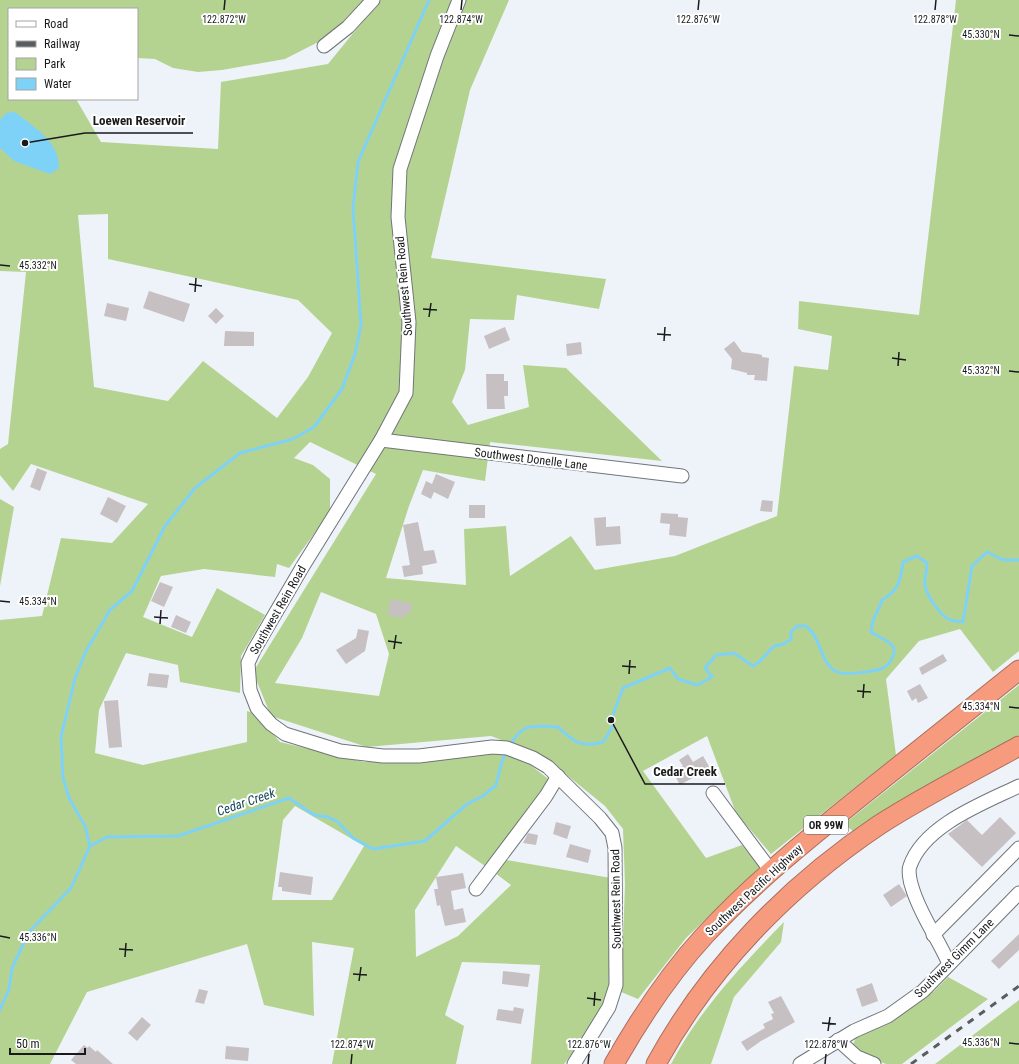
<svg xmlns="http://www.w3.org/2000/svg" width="1019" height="1064" viewBox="0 0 1019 1064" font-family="'Roboto Condensed',sans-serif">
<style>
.green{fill:#b5d390;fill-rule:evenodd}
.water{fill:#7ed2f7}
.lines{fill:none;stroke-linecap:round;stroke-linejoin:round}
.stream{stroke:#7ed2f7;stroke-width:3}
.building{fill:#c7c0c3}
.minor-casing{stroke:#70757a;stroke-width:15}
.highway-casing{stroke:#a96e5c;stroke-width:21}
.minor{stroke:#fff;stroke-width:13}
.highway{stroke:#f79b7f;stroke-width:19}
.rail{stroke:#5a5d60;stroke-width:3;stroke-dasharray:7 7;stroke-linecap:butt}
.ticks{fill:none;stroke:#181a1c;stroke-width:1.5}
.labels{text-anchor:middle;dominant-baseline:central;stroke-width:4;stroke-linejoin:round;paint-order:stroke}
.shield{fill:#fff;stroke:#5d5f60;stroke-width:1}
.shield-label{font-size:11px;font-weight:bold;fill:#181a1c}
.street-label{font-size:12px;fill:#181a1c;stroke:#fff}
.water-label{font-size:13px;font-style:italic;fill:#16465a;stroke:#fff}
.ticks-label{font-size:10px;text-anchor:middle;fill:#181a1c;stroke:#fff;stroke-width:4;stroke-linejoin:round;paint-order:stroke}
.leader{fill:none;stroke:#181a1c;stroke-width:1.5}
.callout-dot{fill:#181a1c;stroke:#fff;stroke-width:1.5}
.callout-label{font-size:13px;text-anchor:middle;font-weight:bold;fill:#181a1c;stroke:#fff;stroke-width:4;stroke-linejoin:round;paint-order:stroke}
</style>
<rect width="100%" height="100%" fill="#eef3f9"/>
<g class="green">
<path d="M0,0H366L334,34L285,59L222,70L198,72L173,68L155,59L137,58V9H9V99H76L101,142L218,149L221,82L328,64L380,0H454L430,55L409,118L420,121L464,0H509L470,90L431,258L606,279L599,309L517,295L514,320L470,319L465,370L452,402L468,425L529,407L523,365L566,368L662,461L490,442L485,481L423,470L409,506L386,578L466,585L464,529L506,526L510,576L571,536L595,570L675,556L777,516L794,366L828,370L832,336L798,329L799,301L919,315L956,0H1019V651L993,672L960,629L919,641L886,679L896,755L771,854L736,813L707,736L643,771L706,858L742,845L760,867L686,938L638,999L621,992L625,885L623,829L605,806L546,758L491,736L367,747L271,716L253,672L376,474L310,442L294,458L313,465L330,479V512L289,568L277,564L275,577L204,569L161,576L143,617L192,637L217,588L265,615L241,656L240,693L180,682L178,665L126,653L99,710L95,753L143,765L247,742V711L256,714L280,742L364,762L449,756L493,751L525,761L551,781L485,866L456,846L415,910L416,957L458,936L511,885L495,873L506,860L611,878V995L584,1040L564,1064H531L540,965L462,962L445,1015L464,1026L456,1064H332L354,948L312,942L314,1016L264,1005L247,944L87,992L50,1064H0V620L42,616L61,538L112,543L148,504L31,464L13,491L0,475V449L8,444L26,272L0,271ZM108,214V259L298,300L332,333L308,377L277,418L203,361L168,401L94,387L78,215ZM321,592L376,614L389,654L379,696L275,683L302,638ZM295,806L364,846L332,900H272L283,820Z"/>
<polygon points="0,499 14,507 0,586"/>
<polygon points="1019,685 1019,735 854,832 844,824"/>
<path d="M784,922L781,942L734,997L711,1064H671C700,1009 741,966 784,922Z"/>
<polygon points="948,977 988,999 902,1064 886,1064 858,1053 853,1044 857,1036 934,991"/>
<polygon points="1019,1000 1019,1064 935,1064"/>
</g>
<path class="water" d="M15,112C34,127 60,142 59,168L50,174L14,161L0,148V120L6,113Z"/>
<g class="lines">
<g class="stream">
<path d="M510,746C522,722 534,726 558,727C574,742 580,748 603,742L613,726L611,720L623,688L670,668L678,679L697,685L712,677L705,668L716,655L734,653L753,666L759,662L774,646L784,644L791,639V632L797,626H806C821,638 821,663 835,671C844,676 873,672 883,668C890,664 898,652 892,645C887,640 877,636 871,632C872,616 878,613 882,600C900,589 900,581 903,562L917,556L927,563C927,571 924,579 925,585C926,595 941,616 950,620C954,621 959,621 963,622L972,566L987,552L1003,560H1019"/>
<polyline points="90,846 85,826 69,798 63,778 61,737 75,678 86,651 110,610 132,591 165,526 195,488 240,453 293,439 314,427 342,389 355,354 361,325 353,208 358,162 429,0"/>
<polyline points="0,1010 9,989 12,968 29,932 71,888 90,846 107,837 178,836 289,798 314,815 328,817 338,822 353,838 373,849 425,841 467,804 483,796 496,785 502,761 507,751"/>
</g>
</g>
<g class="building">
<polygon points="149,291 190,304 184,322 143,308"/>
<polygon points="107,303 129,308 126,321 104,316"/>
<polygon points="216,308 224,316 216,324 208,316"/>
<polygon points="505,327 510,340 489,349 484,336"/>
<polygon points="225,331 254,332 254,346 224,346"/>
<polygon points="734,341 742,352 758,354 762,355 762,357 769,358 767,381 754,380 755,375 747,375 747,373 731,369 732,359 724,349"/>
<polygon points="581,342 582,354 567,356 566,344"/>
<polygon points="486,374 504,374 504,381 508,381 508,396 504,396 505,409 487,409"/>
<polygon points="37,468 47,472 40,491 30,487"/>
<polygon points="436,474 455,482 448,499 434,492 431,499 421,494 426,481 432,484"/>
<polygon points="108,497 126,506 117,523 100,514"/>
<polygon points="762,500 773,501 772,512 760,511"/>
<rect x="469" y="505" width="16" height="13"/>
<polygon points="661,513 678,514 678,517 688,518 686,537 669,535 670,524 660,523"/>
<polygon points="606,517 606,527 620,526 621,544 596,546 594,518"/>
<polygon points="418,522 424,551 434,550 437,563 422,566 423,574 404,577 402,566 410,565 403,525"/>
<polygon points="160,582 173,587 164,607 151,601"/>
<polygon points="391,599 412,604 410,614 405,613 404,618 388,615"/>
<polygon points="176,615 191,622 186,633 171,627"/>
<polygon points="358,629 369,631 365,651 346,664 336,650 356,638"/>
<polygon points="943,654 947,661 922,675 919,668"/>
<polygon points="149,673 169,675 167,688 147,686"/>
<polygon points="920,684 928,698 918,703 916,698 912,701 907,691"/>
<polygon points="118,700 122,747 109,748 104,701"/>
<polygon points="688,754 693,762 703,756 710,768 680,785 673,772 683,766 679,760"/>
<polygon points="1000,817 1016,833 982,867 948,834 967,820 982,835"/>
<polygon points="556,822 571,826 567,839 553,834"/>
<polygon points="528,833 538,835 536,845 523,843"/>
<polygon points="570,844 591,850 588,863 566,857"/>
<polygon points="280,872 313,877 311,895 282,891 282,887 278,887"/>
<polygon points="463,873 466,888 451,891 454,910 463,908 466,922 445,926 440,905 437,906 434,889 438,889 436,877"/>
<polygon points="899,884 907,896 891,907 883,895"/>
<polygon points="1019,934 1019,950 999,969 991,961"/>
<polygon points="503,971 530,974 528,987 502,984"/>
<polygon points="872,983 878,1001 862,1007 856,989"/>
<polygon points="199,989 208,991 204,1004 195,1002"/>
<polygon points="781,996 795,1022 761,1041 747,1051 741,1042 765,1028 763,1024 773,1019 771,1014 774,1013 768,1002"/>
<polygon points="514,1007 524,1009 521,1024 496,1020 498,1009 513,1011"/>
<polygon points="142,1017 151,1025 137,1041 128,1033"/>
<polygon points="84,1045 88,1048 89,1046 96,1052 97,1050 113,1064 76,1064 71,1060"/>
<polygon points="226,1046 249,1048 248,1061 225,1059"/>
</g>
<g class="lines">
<defs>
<g id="minor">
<polyline points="459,0 437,56 400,169 398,217 409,322 406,393 381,440 303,566 254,650 248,663 250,690 257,708 271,724 285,734 340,751 383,756 419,756 492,747 507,748 533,758 548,767 600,818 612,833 615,848 616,985 609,1007 574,1064"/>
<polyline points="324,46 348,27 373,0"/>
<polyline points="381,440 682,476"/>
<polyline points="713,793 771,871"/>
<polyline points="476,889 546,796 558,776"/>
<polyline points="933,935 1019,848"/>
<path d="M949,964C938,938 920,915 912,887C910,882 908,870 910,866C924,825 984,803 1019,786"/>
<polyline points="838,1040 857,1057 874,1064"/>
<polyline points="800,1064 854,1031 888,1016 923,991 1019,893"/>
</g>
<g id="highway">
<path d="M614,1064C640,1018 669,974 705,935C753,883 809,838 865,793C917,752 968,711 1019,670"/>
<path d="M656,1064C709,967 788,886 879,825C924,796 972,772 1019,746"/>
</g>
</defs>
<use href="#minor" class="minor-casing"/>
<use href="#highway" class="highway-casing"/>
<use href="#minor" class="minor"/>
<use href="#highway" class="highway"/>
<polyline class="rail" points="911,1064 1019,986"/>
</g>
<path class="ticks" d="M224,10L225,0M461,10L462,0M698,10L699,0M935,10L936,0M1009,35L1019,36M0,265L10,266M189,284L202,286M195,292L196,278M423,309L437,310M429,317L431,303M657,334L671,335M664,341L665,327M892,358L906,360M898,366L899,352M1009,371L1019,372M0,601L10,602M154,617L168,618M160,624L161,610M388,641L402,643M394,649L396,635M622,666L636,667M629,674L630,660M857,691L871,692M863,698L864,684M1009,707L1019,708M0,936L10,938M119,949L133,950M125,957L126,943M353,974L367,975M359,981L361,967M587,998L601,1000M594,1006L595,992M822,1023L836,1024M828,1031L830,1017M1009,1043L1019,1044M351,1064L352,1054M588,1064L589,1054M825,1064L826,1054"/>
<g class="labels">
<rect class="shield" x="804" y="816" width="44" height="18" rx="3"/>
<g class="shield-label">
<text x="826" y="825">OR 99W</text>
</g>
<g class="street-label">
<text transform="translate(404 286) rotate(-95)">Southwest Rein Road</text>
<text transform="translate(531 459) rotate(7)">Southwest Donelle Lane</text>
<text transform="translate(278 610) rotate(-60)">Southwest Rein Road</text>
<text transform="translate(754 890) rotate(-43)">Southwest Pacific Highway</text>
<text transform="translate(616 899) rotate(-91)">Southwest Rein Road</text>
<text transform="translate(954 958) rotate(-45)">Southwest Gimm Lane</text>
</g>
<g class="water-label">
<text transform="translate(246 802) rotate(-19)">Cedar Creek</text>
</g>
</g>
<g class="ticks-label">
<text x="224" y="23">122.872°W</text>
<text x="461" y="23">122.874°W</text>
<text x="698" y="23">122.876°W</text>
<text x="935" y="23">122.878°W</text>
<text x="981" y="38">45.330°N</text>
<text x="38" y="269">45.332°N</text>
<text x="981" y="374">45.332°N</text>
<text x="38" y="605">45.334°N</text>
<text x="981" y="710">45.334°N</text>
<text x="38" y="941">45.336°N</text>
<text x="981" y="1046">45.336°N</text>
<text x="352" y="1048">122.874°W</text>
<text x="589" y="1048">122.876°W</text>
<text x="826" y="1048">122.878°W</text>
</g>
<path class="leader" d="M25 143L85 133H193M611 720L645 784H725"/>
<g class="callout-dot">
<circle cx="25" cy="143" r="4"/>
<circle cx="611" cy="720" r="4"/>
</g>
<g class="callout-label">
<text x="139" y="125">Loewen Reservoir</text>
<text x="685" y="776">Cedar Creek</text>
</g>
<rect x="8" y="8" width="130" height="92" fill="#ffffff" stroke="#a3a3a4"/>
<rect x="16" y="21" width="20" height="6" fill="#ffffff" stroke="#a3a3a4"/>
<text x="44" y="28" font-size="12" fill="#181a1c">Road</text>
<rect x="16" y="41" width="20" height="6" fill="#5a5d60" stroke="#a3a3a4"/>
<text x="44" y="48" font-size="12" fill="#181a1c">Railway</text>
<rect x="16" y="58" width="20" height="12" fill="#b5d390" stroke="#a3a3a4"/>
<text x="44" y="68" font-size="12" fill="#181a1c">Park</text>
<rect x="16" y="78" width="20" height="12" fill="#7ed2f7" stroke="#a3a3a4"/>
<text x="44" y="88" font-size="12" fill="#181a1c">Water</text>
<path d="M10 1048v6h75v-6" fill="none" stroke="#181a1c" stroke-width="2"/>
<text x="16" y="1048" font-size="12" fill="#181a1c" stroke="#ffffff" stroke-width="3" paint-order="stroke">50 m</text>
</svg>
